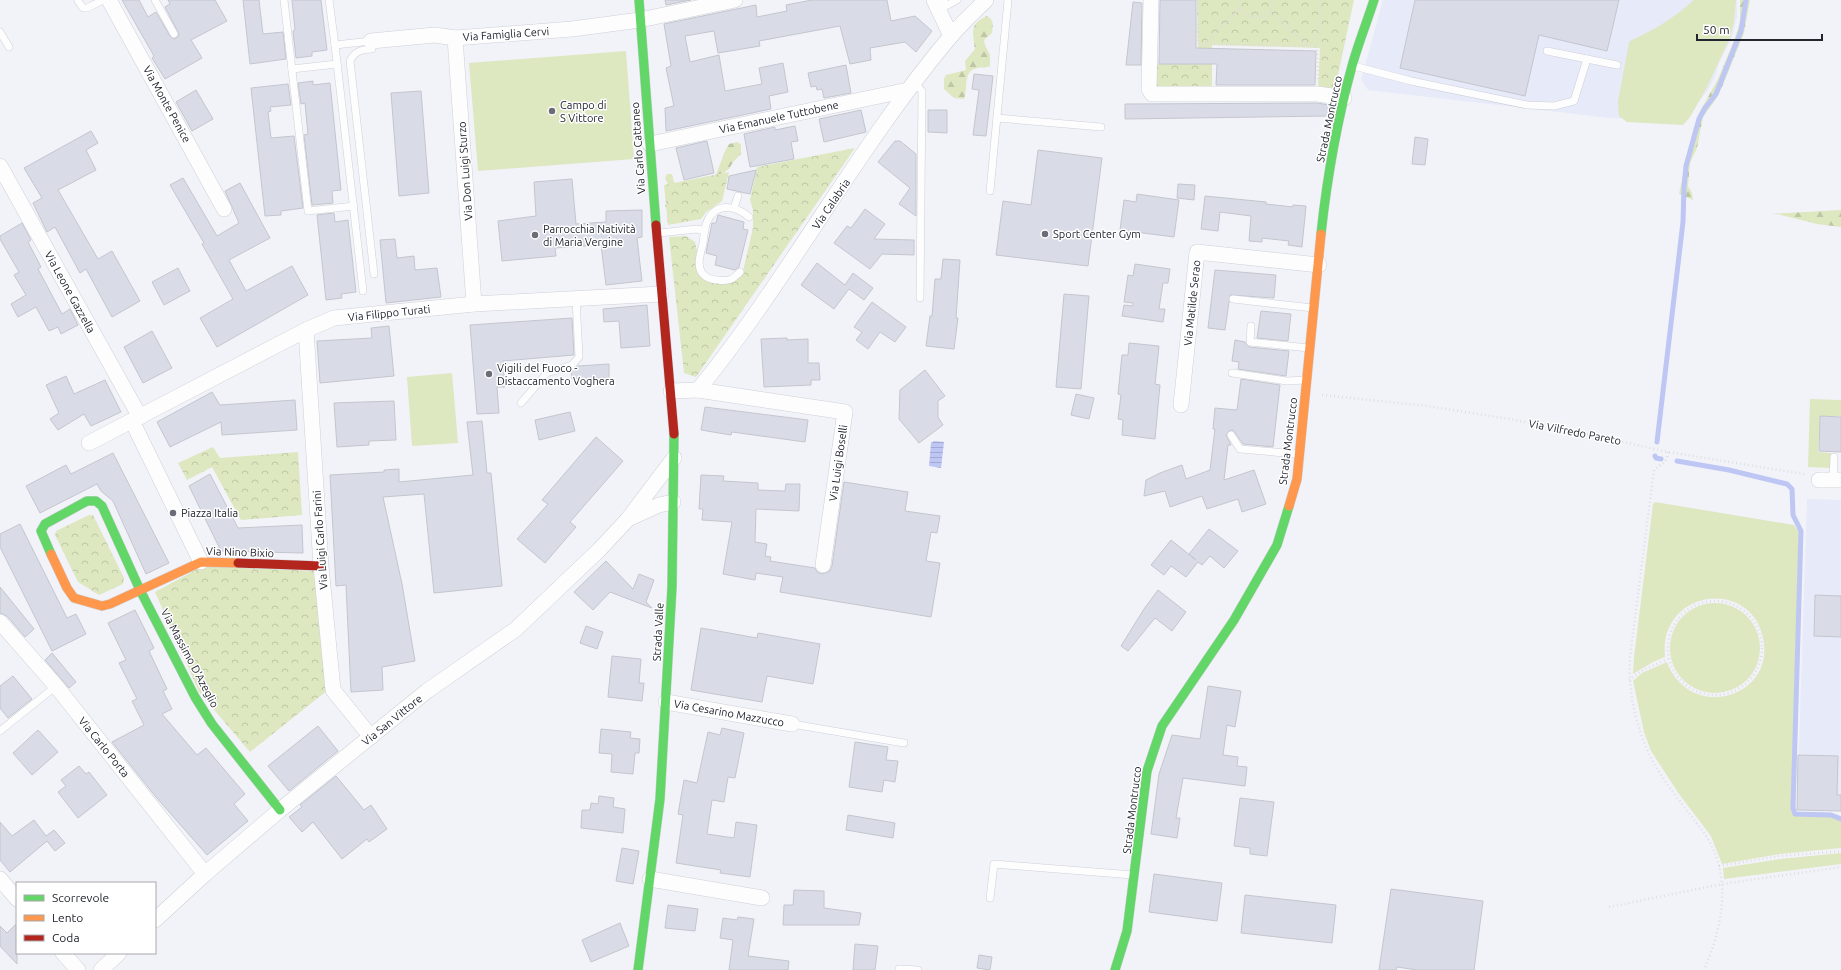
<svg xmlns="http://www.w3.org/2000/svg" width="1841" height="970" viewBox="0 0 1841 970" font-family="Ubuntu,sans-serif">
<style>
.built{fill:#e7eaf8}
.forest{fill:url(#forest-firs)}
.park{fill:url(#park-crowns)}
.garden{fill:#dde7c0}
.water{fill:url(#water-rules)}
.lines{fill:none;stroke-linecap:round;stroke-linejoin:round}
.stream{stroke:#bec6f4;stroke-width:5}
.building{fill:#d9dbe7;stroke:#c4c6ce}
.lane-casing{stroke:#ced0d7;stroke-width:8}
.street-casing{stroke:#ced0d7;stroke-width:16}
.fast-casing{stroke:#ced0d7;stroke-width:10}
.slow-casing{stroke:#ced0d7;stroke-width:10}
.jam-casing{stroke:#ced0d7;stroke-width:10}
.path{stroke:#dedee0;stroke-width:2.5;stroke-dasharray:1 3;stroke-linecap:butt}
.lane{stroke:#fdfdfe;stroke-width:7}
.street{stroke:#fdfdfe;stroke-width:15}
.fast{stroke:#63d668;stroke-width:9}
.slow{stroke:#ff974d;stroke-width:9}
.jam{stroke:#b3261e;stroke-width:9}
.poi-dot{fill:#6b6c75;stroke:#fff;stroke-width:1.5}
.labels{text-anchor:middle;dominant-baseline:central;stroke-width:3;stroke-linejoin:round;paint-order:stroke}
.street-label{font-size:11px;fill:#22242e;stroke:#fff}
.poi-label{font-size:11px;fill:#22242e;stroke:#fff;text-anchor:start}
</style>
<defs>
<pattern id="forest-firs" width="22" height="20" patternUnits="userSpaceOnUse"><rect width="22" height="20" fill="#dde7c0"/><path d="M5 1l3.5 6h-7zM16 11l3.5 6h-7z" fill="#bdc6a5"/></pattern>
<pattern id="park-crowns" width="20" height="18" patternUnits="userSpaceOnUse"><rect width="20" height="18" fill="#dde7c0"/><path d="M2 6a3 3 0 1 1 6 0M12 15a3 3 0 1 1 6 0" fill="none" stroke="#bdc6a5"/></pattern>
<pattern id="water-rules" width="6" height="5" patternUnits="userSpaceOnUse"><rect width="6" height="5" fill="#bec6f4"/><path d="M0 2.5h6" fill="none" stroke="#a3aad2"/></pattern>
</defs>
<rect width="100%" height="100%" fill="#f2f3f9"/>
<g class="built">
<polygon points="1383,0 1737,0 1737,17 1732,37 1719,63 1715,77 1708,90 1682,122 1609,118 1368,90 1361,80"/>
<polygon points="1807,499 1841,500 1841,811 1797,810"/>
</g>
<g class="forest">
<polygon points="1740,0 1750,0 1744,33 1723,85 1716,99 1703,117 1697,148 1690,163 1688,186 1692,193 1693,200 1679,194 1693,131 1699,113 1718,79 1735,38 1740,22"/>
<path d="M987,16C994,20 993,24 992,33L984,40L985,45L990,55V66C985,69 980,66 974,69C963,74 968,90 964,99L954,98L944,89V79L946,75L966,70L965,61L975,49C973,32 969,24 987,16Z"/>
<path d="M738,142L741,145V154L733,162L729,169L669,212L665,206C671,195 671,190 665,178L667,174H672L674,182L677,185L716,175L725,151L729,144Z"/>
<polygon points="1841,210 1841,227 1817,224 1777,214 1769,214"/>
</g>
<g class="park">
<polygon points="1197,0 1354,0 1335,89 1318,88 1320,48 1212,45 1212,88 1155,87 1155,64 1198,64"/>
<polygon points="855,148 696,377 684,373 669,237 686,236 695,242 698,255 709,280 732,283 743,271 753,228 753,210 750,200 757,167"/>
<polygon points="729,172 722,201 706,212 701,219 668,225 664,185"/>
<polygon points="213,447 220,458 298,452 302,515 241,520 212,467 187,480 178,463"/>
<polygon points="89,515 93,515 124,578 123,584 99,595 78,582 55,535 56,531"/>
<polygon points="203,566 314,571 328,690 250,752 199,692 155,592"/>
</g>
<g class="garden">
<path d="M1694,0H1736L1734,22L1730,38L1706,89L1690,117L1683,125L1627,122L1619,116L1618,101L1629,43L1630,41C1654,30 1674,18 1694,0Z"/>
<polygon points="626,51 634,159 478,171 469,63"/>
<polygon points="452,373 458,443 412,446 407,377"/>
<polygon points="1810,399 1841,400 1841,416 1820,416 1818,452 1831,453 1831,468 1808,467"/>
<path d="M1655,502L1794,525L1799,532L1791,810L1794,815L1831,817L1841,821V848L1780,854L1722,864L1711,836L1679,794L1651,751L1644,732L1633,681L1642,673L1667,662C1689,722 1776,699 1763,638C1751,577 1658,589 1665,657L1653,662L1633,674L1634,657L1653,504Z"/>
<circle cx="1715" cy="648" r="45"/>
<polygon points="1841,853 1841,864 1724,879 1723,868 1780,859"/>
</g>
<polygon class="water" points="934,441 944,442 941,468 929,466 931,443"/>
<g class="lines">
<g class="stream">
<polyline points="1657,442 1683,222 1684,187 1686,166 1699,119 1705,108 1716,94 1741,31 1746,0"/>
<polyline points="1655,456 1656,458 1661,459"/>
<polyline points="1677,461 1729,470 1787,484 1792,489 1793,515 1801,531 1793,808 1795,814 1831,815 1841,819"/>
</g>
</g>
<g class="building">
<polygon points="122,0 139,0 148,17 156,12 170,36 174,39 178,37 179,34 165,7 170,4 168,0 215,0 227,21 191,40 202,58 165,79 152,58 154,56"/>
<polygon points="243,0 259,0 263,34 283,32 286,59 250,64"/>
<polygon points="292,0 321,0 327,50 312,52 312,56 296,58 293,31 295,30"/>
<polygon points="665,0 691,0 666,5"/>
<polygon points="812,0 887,0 891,21 915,16 932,31 916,52 905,42 870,48 871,60 850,64 840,26 759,41 760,46 718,53 714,31 685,36 690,62 719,55 725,91 762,84 759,68 783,63 788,92 769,96 771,109 666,131 665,108 674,106 666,68 671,66 664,24 756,5 757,17 787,11 786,5"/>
<polygon points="1160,0 1196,0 1196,48 1316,51 1315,85 1216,85 1217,64 1159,64"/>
<polygon points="1415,0 1619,0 1607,51 1539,35 1525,96 1400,68"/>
<polygon points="1133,2 1142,3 1141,65 1126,65"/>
<polygon points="846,65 851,93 824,98 822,89 817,90 816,86 811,87 808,73"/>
<polygon points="974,74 993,76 986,136 973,135 979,90 972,89"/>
<polygon points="313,81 313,85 330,83 341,190 332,191 333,203 312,205 304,135 308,134 305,103 301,104 298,83"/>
<polygon points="288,84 291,105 270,107 271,111 268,112 271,138 294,136 303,208 281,211 281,215 265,216 251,88"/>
<polygon points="196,90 213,119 192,131 176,102"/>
<polygon points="421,91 429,193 399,196 391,93"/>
<polygon points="1317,103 1329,105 1328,116 1125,119 1125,104"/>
<polygon points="861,110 866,132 824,142 819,119"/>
<polygon points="928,110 947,110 947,133 928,132"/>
<polygon points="795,126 798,141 791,142 794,159 750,167 744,134 775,127 775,130"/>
<polygon points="91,131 98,143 86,150 96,170 58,190 98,259 112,251 140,301 112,317 86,269 80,273 55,227 47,232 33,203 42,198 24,168"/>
<polygon points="1415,137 1428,139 1425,165 1412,164"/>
<polygon points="707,141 714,173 684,180 676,148"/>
<polygon points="895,141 900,141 916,154 916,216 899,204 910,188 878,162"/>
<polygon points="1038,150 1102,158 1088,266 996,255 1003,201 1031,205"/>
<polygon points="756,170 750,194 727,189 729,176"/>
<polygon points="183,178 217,236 239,223 225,191 240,183 270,238 229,260 246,291 292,266 308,295 217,347 200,318 233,299 202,244 204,243 170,185"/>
<polygon points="572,179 576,224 606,222 606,211 642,210 642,237 637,238 642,281 606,285 601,245 555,248 556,256 502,261 498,221 536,216 534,182"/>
<polygon points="1178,184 1195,185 1194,200 1177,198"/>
<polygon points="1137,194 1179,200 1174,237 1120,230 1124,200 1136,202"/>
<polygon points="1205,196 1266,202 1266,204 1293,207 1293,205 1306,206 1302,247 1288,245 1289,241 1262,238 1262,242 1249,241 1251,216 1220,212 1218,231 1201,229"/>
<polygon points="865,209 885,224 874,239 914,240 914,255 882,254 870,269 834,243 847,226 851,228"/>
<polygon points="334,213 335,222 348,220 356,292 341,294 342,298 326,300 317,215"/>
<polygon points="718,215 744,222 743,229 748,230 739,267 735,270 715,265 717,256 706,253 712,223 716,223"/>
<polygon points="22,223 31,240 28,242 41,267 38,269 62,314 70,309 78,325 61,334 58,327 49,331 36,307 18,317 11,304 26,295 14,275 19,272 0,239 0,236"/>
<polygon points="395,239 397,258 414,256 415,270 437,268 441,297 386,303 380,240"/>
<polygon points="943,259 960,260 956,318 958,318 954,349 926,346 930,316 932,316 935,279 941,279"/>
<polygon points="817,263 845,285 853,273 873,288 864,300 849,289 834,309 801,285"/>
<polygon points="1135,264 1170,269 1168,283 1163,283 1159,309 1165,309 1163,322 1122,316 1124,305 1133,306 1133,303 1124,302 1128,275 1133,276"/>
<polygon points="178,268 190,291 164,305 152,282"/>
<polygon points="1215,270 1276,275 1274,298 1230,295 1225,330 1208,328"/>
<polygon points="1064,294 1089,296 1081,389 1056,387"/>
<polygon points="872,302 906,327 895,342 880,332 868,349 856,340 862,332 854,327"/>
<polygon points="647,305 650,346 621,348 619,321 604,322 603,309"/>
<polygon points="1261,311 1291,314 1288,341 1257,338"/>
<polygon points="572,318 574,355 503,361 505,387 497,387 499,413 477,414 470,325"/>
<polygon points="389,326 394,376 320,383 317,341 372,338 371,328"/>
<polygon points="152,331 172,368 143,383 124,347"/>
<polygon points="787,338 787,340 808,339 808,363 819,363 820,380 811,380 811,385 764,387 761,339"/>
<polygon points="1235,340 1245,342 1246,344 1249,347 1289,351 1286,376 1238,369 1239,362 1232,361"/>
<polygon points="1129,343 1159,346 1155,384 1160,385 1155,439 1122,435 1123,420 1118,419 1121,395 1118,394 1122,355 1128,355"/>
<polygon points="609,364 609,378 572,379 571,371 578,366"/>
<polygon points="925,370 945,396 938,401 938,417 943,425 919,443 899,419 900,390"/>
<polygon points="66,376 74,394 105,380 121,412 91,426 84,414 58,430 50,419 59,413 46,385"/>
<polygon points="1241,379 1280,385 1273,447 1243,444 1233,430 1229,431 1226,435 1231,445 1228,445 1224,480 1254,470 1266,504 1242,512 1238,499 1207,509 1202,496 1170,507 1165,491 1144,496 1146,480 1160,473 1182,465 1186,479 1210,470 1215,429 1213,429 1215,408 1237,410"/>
<polygon points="212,392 220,405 295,400 297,430 222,435 221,422 170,447 157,422"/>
<polygon points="1076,394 1094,398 1089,419 1071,415"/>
<polygon points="394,401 396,440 369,441 369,445 337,447 334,403"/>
<polygon points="705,407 808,420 805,442 732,432 731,435 701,430"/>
<polygon points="570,412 575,431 539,440 535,420"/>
<polygon points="1820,416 1841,417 1841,452 1819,451"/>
<polygon points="482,421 487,473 491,473 502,586 434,593 424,494 383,497 402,584 415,661 382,667 383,690 351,692 346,585 336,586 330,475 384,472 384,470 399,469 399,482 473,475 467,422"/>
<polygon points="596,437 623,461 570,522 576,527 545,563 517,539 548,504 542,500"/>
<polygon points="113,453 169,563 146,574 113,501 101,491 97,484 40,513 26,486 66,465 71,474"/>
<polygon points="210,474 238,528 302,525 303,553 221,551 189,486"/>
<polygon points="701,475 724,476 723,481 758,483 758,490 785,491 786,484 800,484 799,511 756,509 755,542 767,544 765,556 771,557 770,561 815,568 817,572 822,574 830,571 832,566 844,482 908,492 905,511 940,516 937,533 931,532 926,561 940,563 931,617 780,592 783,577 756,573 755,580 723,574 732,522 702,520 703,509 699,509"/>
<polygon points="20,524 67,618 76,614 86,634 52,651 0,547 0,534"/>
<polygon points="1209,529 1238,551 1224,568 1210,556 1202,565 1198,562 1186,577 1171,566 1164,575 1151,565 1171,540 1196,560 1189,554"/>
<polygon points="606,561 633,589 639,574 654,580 646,602 652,608 610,592 593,610 574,592"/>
<polygon points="0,587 34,629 25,637 7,616 0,613"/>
<polygon points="1158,590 1186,612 1172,631 1155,618 1128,651 1121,646 1144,609"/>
<polygon points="1815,595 1841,596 1841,637 1814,636"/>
<polygon points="135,610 154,648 149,651 167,689 163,691 172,709 162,714 197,755 206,748 245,794 234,804 248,821 207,855 156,797 112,742 144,725 132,701 137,699 119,663 126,660 108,623"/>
<polygon points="586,626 603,632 597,649 580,643"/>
<polygon points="701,628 757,638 758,633 820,644 813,684 767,676 762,702 691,690"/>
<polygon points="52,653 76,682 69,688 45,660"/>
<polygon points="612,656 641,659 639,683 644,683 642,701 608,697"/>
<polygon points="13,676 32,699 8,718 0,708 0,686"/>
<polygon points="1208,686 1241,691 1235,727 1227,725 1223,755 1238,757 1237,766 1247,767 1245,786 1183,778 1176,818 1180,818 1177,838 1151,834 1159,774 1172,735 1200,739"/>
<polygon points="318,726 338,751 289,791 268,766"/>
<polygon points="722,728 744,733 735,778 728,777 724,802 712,800 707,834 734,838 736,822 757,825 750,877 720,873 721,870 676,863 683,815 678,814 684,780 697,783 708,732 720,735"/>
<polygon points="601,729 631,732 630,738 640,739 639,753 635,753 633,774 611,772 612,754 599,753"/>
<polygon points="38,730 58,752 32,775 13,753"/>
<polygon points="855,742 888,747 886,760 898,761 895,782 884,780 882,792 849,787"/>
<polygon points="1798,755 1838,756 1837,795 1841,795 1841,811 1797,810"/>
<polygon points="79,766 86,774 89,772 107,795 78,818 58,792 66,786 61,780"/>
<polygon points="336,776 364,810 371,805 387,829 369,842 367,839 342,859 313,822 302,832 289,817 302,807 300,805"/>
<polygon points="599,796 614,798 613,807 625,809 623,833 581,828 582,810 590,810 591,803 598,804"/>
<polygon points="1240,798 1274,802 1267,856 1250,854 1250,848 1234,846"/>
<polygon points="848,815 895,823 893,838 846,830"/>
<polygon points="34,820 46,836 54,830 65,843 55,851 47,841 10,872 0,860 0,822 12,836"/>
<polygon points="622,848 639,851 633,884 616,881"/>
<polygon points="1154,874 1222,883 1217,921 1149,912"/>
<polygon points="1391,889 1483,901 1474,970 1417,970 1397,967 1396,970 1379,970"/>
<polygon points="794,890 824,891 824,908 861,913 859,925 783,925 784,905 793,905"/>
<polygon points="1245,895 1336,905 1332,943 1241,933"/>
<polygon points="668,905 698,909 695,931 665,928"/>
<polygon points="738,917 754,919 748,956 789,961 788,970 729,970 733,940 720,938 723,918 737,920"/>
<polygon points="17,923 17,964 0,946 0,926 7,933"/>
<polygon points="620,923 629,946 591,962 582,940"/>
<polygon points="855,944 878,946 875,970 853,970"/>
<polygon points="979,955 992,957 990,970 977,968"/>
</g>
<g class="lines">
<defs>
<g id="lane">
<polyline points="155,0 174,34"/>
<polyline points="284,0 308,211 354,206"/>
<path d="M329,0L335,45L371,41L372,49C361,49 354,52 350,61L374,274"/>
<polyline points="944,0 946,6 957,0"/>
<polyline points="78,1 83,8 87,8 103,0"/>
<polyline points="0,32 9,47"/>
<polyline points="335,45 363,291"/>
<polyline points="1547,51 1617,65"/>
<polyline points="1354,66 1411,81 1527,105 1554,106 1574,101 1587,59"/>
<polyline points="292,69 337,64"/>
<polyline points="914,82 922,91 920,298"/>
<polyline points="997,118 1101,127"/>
<polyline points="990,191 1008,0"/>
<polyline points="734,208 738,196"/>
<polyline points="659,233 697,229 705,231"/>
<path d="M740,272C733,279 729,282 718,280C712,280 706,278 702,273C696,265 701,252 703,243C704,237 704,228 707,222C715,202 735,205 749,217"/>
<polyline points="1233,299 1313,308"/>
<polyline points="1251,326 1250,342 1309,348"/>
<polyline points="1232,373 1287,381 1305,380"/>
<polyline points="521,403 547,373 572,365 579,357 576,299"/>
<polyline points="1231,435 1240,449 1297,454"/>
<polyline points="1833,480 1834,457"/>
<polyline points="792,724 904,743"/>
<polyline points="0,731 56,686"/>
<polyline points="990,898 994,864 1133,875"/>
<polyline points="899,969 918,970"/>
</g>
<g id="street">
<polyline points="109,0 224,209"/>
<polyline points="934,0 951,36"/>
<polyline points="1151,0 1149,89 1152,94 1318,94 1344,98"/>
<polyline points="455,38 474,304"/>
<polyline points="371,41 435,35 455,38 572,29 640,20 735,0"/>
<polyline points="650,144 908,90"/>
<polyline points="0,166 140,417"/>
<polyline points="306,330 321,566 333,690 371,737"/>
<polyline points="698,390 845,412 823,565"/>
<path d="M671,391L698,390C789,278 857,148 950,37C961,24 974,12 986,0"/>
<polyline points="1181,405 1197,252 1319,265"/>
<polyline points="132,421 201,562"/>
<polyline points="89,443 306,330 334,318 474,304 661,294"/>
<polyline points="1819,480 1841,480"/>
<polyline points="673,502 659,505 628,519 674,458"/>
<polyline points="0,622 56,686 205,874"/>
<polyline points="666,702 792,724"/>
<polyline points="0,879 17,899"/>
<polyline points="650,879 762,898"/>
<polyline points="155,920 205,874 280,810 427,691 516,629 599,550 628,519"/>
<polyline points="63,953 78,970"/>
<polyline points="101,970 119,953"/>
</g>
<g id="fast">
<polyline points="639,0 656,225"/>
<path d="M1321,234C1327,178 1337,121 1352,66C1358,44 1367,22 1374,0"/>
<polyline points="51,554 41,531 45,524 87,501 96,501 102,506 140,590 195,697 212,724 280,810"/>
<polyline points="638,970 660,799 672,587 674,434"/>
<polyline points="1115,970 1127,931 1147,771 1162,726 1234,620 1277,545 1289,506"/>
</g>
<g id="slow">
<polyline points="1289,506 1297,479 1321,234"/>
<polyline points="51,554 67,588 74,598 102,606 110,604 201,562 238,563"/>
</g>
<g id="jam">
<polyline points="656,225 674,434"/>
<polyline points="238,563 321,566"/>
</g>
</defs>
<use href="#lane" class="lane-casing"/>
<use href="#street" class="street-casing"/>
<use href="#fast" class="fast-casing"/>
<use href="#slow" class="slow-casing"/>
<use href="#jam" class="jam-casing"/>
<g class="path">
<polyline points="1198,0 1198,44 1317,46"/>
<path d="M1237,0C1240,23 1272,23 1275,0"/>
<polyline points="1271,11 1307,45"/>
<polyline points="1205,44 1240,8"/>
<polyline points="1318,79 1317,41 1321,0"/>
<polyline points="1322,395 1428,406 1509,419 1564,429 1668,452 1804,474"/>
<path d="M1668,452C1666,466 1662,462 1654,470L1630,657C1628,695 1637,734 1656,767C1671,792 1690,813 1706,836C1733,877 1722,929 1704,970"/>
<circle cx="1715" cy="648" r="47"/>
<polyline points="1629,680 1641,671 1668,659"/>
<polyline points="1719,866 1780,856 1841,851"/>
<polyline points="1609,907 1722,884 1841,867"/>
</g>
<use href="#lane" class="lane"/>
<use href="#street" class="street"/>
<use href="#fast" class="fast"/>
<use href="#slow" class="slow"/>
<use href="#jam" class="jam"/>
</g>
<g class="poi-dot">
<circle cx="552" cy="111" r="4"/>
<circle cx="1045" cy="234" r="4"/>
<circle cx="535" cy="235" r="4"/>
<circle cx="489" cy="374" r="4"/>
<circle cx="173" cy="513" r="4"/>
</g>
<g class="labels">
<g class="street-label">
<text transform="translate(506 34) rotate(-4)">Via Famiglia Cervi</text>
<text transform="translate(167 104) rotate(61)">Via Monte Penice</text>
<text transform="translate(779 117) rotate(-12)">Via Emanuele Tuttobene</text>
<text transform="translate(1329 119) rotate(-78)">Strada Montrucco</text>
<text transform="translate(638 148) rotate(-94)">Via Carlo Cattaneo</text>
<text transform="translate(465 171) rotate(-94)">Via Don Luigi Sturzo</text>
<text transform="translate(831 204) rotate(-56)">Via Calabria</text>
<text transform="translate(70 292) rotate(61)">Via Leone Gazzella</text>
<text transform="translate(1192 303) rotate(-84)">Via Matilde Serao</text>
<text transform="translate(389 313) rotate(-6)">Via Filippo Turati</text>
<text transform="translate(1575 432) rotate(11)">Via Vilfredo Pareto</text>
<text transform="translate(1288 441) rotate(-83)">Strada Montrucco</text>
<text transform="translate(838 463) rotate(-82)">Via Luigi Boselli</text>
<text transform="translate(320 540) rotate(-94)">Via Luigi Carlo Farini</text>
<text transform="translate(240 552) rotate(2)">Via Nino Bixio</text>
<text transform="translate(658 632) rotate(-87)">Strada Valle</text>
<text transform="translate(190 658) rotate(62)">Via Massimo D'Azeglio</text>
<text transform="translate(729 713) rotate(10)">Via Cesarino Mazzucco</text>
<text transform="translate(392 720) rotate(-39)">Via San Vittore</text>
<text transform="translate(104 747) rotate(51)">Via Carlo Porta</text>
<text transform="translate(1132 810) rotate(-83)">Strada Montrucco</text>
</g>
<g class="poi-label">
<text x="560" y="105">Campo di<tspan x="560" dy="13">S Vittore</tspan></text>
<text x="543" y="229">Parrocchia Natività<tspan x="543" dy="13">di Maria Vergine</tspan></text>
<text x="1053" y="234">Sport Center Gym</text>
<text x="497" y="368">Vigili del Fuoco -<tspan x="497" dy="13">Distaccamento Voghera</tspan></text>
<text x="181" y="513">Piazza Italia</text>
</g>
</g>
<rect x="16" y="882" width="140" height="72" fill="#ffffff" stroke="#a7a7ab"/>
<rect x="24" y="895" width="20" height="6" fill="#63d668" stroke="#a7a7ab"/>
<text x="52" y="902" font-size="12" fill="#22242e">Scorrevole</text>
<rect x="24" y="915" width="20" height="6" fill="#ff974d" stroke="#a7a7ab"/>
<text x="52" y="922" font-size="12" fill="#22242e">Lento</text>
<rect x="24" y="935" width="20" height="6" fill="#b3261e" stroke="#a7a7ab"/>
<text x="52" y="942" font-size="12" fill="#22242e">Coda</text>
<path d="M1697 34v6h125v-6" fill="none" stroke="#22242e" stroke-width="2"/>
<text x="1703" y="34" font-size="12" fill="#22242e" stroke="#ffffff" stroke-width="3" paint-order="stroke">50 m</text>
</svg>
